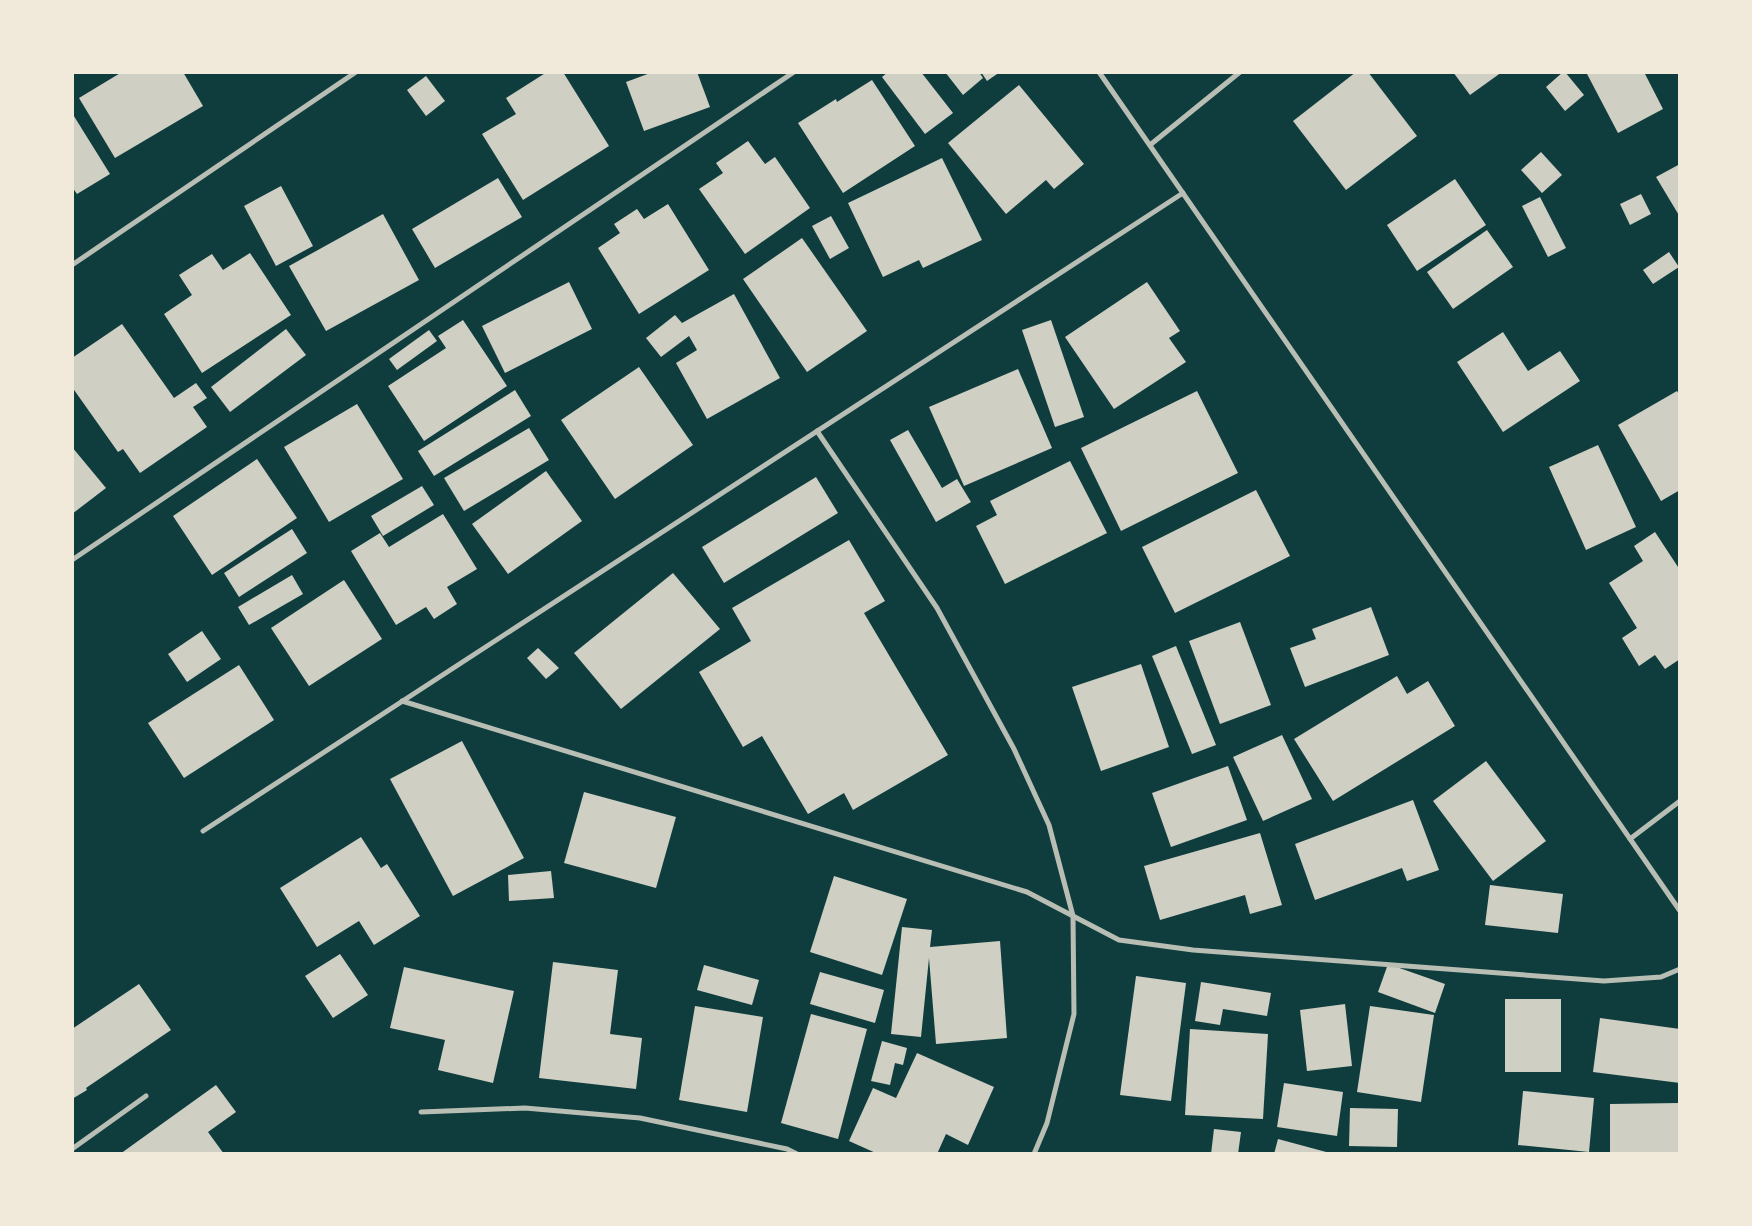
<svg xmlns="http://www.w3.org/2000/svg" width="1752" height="1226" viewBox="0 0 1752 1226" font-family="Rubik,sans-serif">
<style>
.building{fill:#cfcfc3}
.lines{fill:none;stroke-linecap:round;stroke-linejoin:round}
.minor{stroke:#b8beb3;stroke-width:5}
</style>
<rect width="100%" height="100%" fill="#0f3d3e"/>
<g class="building">
<polygon points="122,72 183,72 203,106 115,158 79,98"/>
<polygon points="547,72 563,72 609,146 523,200 482,134 516,114 506,98"/>
<polygon points="653,72 697,72 710,107 644,131 626,82"/>
<polygon points="888,72 921,72 953,113 925,134 882,77"/>
<polygon points="945,72 979,72 983,78 963,95"/>
<polygon points="981,72 1000,72 987,81"/>
<polygon points="1356,72 1368,72 1417,136 1346,190 1293,121"/>
<polygon points="1453,72 1502,72 1470,95"/>
<polygon points="1563,72 1565,72 1584,95 1565,111 1546,87"/>
<polygon points="1586,72 1644,72 1663,109 1618,133"/>
<polygon points="426,76 445,101 426,116 407,90"/>
<polygon points="872,80 915,146 843,193 798,123 836,99 837,102"/>
<polygon points="1019,85 1084,164 1054,189 1046,180 1006,214 948,143"/>
<polygon points="72,113 110,174 77,194 72,187"/>
<polygon points="748,141 765,164 775,157 810,208 745,254 699,189 723,173 716,163"/>
<polygon points="1541,152 1562,175 1542,193 1521,170"/>
<polygon points="942,158 982,240 923,268 919,260 883,277 848,203"/>
<polygon points="1680,164 1680,217 1656,177"/>
<polygon points="498,178 522,217 435,268 412,229"/>
<polygon points="1455,179 1486,225 1417,271 1387,225"/>
<polygon points="281,186 313,246 276,266 244,206"/>
<polygon points="1641,194 1651,214 1630,225 1620,204"/>
<polygon points="1540,197 1566,248 1548,257 1522,206"/>
<polygon points="668,204 709,270 639,314 598,248 620,233 614,224 637,209 644,219"/>
<polygon points="383,214 419,280 326,331 289,266"/>
<polygon points="831,216 849,248 830,259 812,226"/>
<polygon points="1487,230 1513,267 1453,309 1427,272"/>
<polygon points="802,238 867,331 807,372 743,279"/>
<polygon points="1669,252 1679,267 1653,284 1643,270"/>
<polygon points="250,253 291,315 202,373 164,314 192,295 179,275 212,254 223,270"/>
<polygon points="569,282 592,329 505,373 482,326"/>
<polygon points="1147,282 1180,331 1169,338 1186,362 1114,409 1065,337"/>
<polygon points="734,294 780,378 707,419 676,363 697,350 689,336 661,357 646,338 675,315 682,323"/>
<polygon points="463,320 507,386 424,441 388,386 446,348 438,336"/>
<polygon points="1051,320 1084,417 1055,427 1022,330"/>
<polygon points="122,324 174,398 196,383 207,398 193,407 207,427 140,473 123,449 118,452 72,387 72,358"/>
<polygon points="286,329 306,355 230,412 211,387"/>
<polygon points="429,330 437,341 397,370 389,359"/>
<polygon points="1503,332 1528,371 1560,351 1580,381 1503,432 1457,362"/>
<polygon points="639,367 693,445 615,499 561,420"/>
<polygon points="1018,369 1052,448 964,486 929,407"/>
<polygon points="515,390 531,416 434,476 418,451"/>
<polygon points="1197,391 1238,473 1121,531 1081,448"/>
<polygon points="1677,391 1680,396 1680,490 1661,501 1618,425"/>
<polygon points="357,404 403,479 329,522 284,447"/>
<polygon points="529,428 549,460 464,511 444,478"/>
<polygon points="908,430 942,488 957,479 971,502 936,522 890,440"/>
<polygon points="1598,445 1636,527 1586,550 1549,467"/>
<polygon points="72,447 106,488 72,514"/>
<polygon points="257,459 297,518 212,575 173,516"/>
<polygon points="1070,461 1107,533 1005,584 976,526 997,515 990,501"/>
<polygon points="546,471 582,521 508,574 472,524"/>
<polygon points="816,477 838,513 724,583 702,547"/>
<polygon points="422,486 434,505 383,536 371,516"/>
<polygon points="1256,490 1290,556 1175,613 1142,547"/>
<polygon points="443,514 477,569 447,587 457,604 434,619 426,607 396,625 351,551 380,533 389,547"/>
<polygon points="292,529 307,553 239,597 224,573"/>
<polygon points="1655,532 1680,570 1680,659 1665,669 1655,655 1639,666 1622,638 1637,628 1609,583 1643,561 1634,546"/>
<polygon points="849,540 885,601 864,613 948,755 853,810 844,793 808,814 762,736 743,747 699,672 751,641 732,608"/>
<polygon points="673,573 720,629 621,709 574,653"/>
<polygon points="292,575 303,594 249,625 238,607"/>
<polygon points="344,580 382,639 309,686 271,628"/>
<polygon points="1371,607 1389,655 1305,687 1290,648 1316,639 1312,629"/>
<polygon points="1240,622 1271,705 1220,724 1189,641"/>
<polygon points="202,631 221,659 187,682 168,654"/>
<polygon points="1176,646 1216,745 1192,754 1152,656"/>
<polygon points="538,648 559,668 546,679 527,658"/>
<polygon points="1141,664 1169,747 1101,771 1072,687"/>
<polygon points="239,665 274,720 184,778 148,723"/>
<polygon points="1397,676 1407,694 1428,681 1455,726 1333,801 1294,739"/>
<polygon points="1282,735 1312,799 1263,821 1233,757"/>
<polygon points="462,741 524,858 453,896 390,779"/>
<polygon points="1486,761 1546,841 1493,881 1433,801"/>
<polygon points="1228,766 1247,820 1171,847 1152,793"/>
<polygon points="584,792 676,817 656,888 564,863"/>
<polygon points="1413,800 1439,870 1407,881 1402,868 1315,900 1295,844"/>
<polygon points="1260,833 1282,905 1250,914 1245,895 1160,920 1144,866"/>
<polygon points="361,837 381,868 387,864 420,916 374,945 359,921 317,947 280,888"/>
<polygon points="551,871 554,898 509,901 508,875"/>
<polygon points="834,876 907,899 882,975 810,952"/>
<polygon points="1490,885 1563,894 1558,933 1485,925"/>
<polygon points="902,927 932,930 930,947 1000,941 1007,1038 936,1044 929,958 921,1037 891,1034"/>
<polygon points="340,954 368,995 333,1018 305,976"/>
<polygon points="553,962 618,970 610,1034 642,1038 636,1089 539,1078"/>
<polygon points="1388,964 1445,984 1435,1013 1378,992"/>
<polygon points="704,965 759,980 752,1005 697,990"/>
<polygon points="404,967 514,991 493,1083 438,1070 445,1040 390,1028"/>
<polygon points="820,972 884,990 875,1023 810,1004"/>
<polygon points="1136,976 1186,983 1171,1101 1120,1095"/>
<polygon points="1201,982 1271,993 1267,1016 1223,1009 1220,1025 1195,1021"/>
<polygon points="139,984 171,1030 86,1088 87,1090 72,1099 72,1029"/>
<rect x="1505" y="999" width="56" height="73"/>
<polygon points="1345,1004 1352,1066 1307,1071 1300,1010"/>
<polygon points="695,1006 763,1017 747,1112 679,1100"/>
<polygon points="1370,1006 1434,1015 1421,1102 1357,1092"/>
<polygon points="811,1014 867,1029 838,1139 781,1123"/>
<polygon points="1600,1018 1680,1029 1680,1083 1593,1072"/>
<polygon points="1190,1029 1268,1034 1263,1119 1185,1115"/>
<polygon points="882,1041 907,1048 903,1065 895,1063 890,1085 871,1081"/>
<polygon points="917,1053 994,1087 968,1145 946,1134 937,1154 878,1154 849,1141 873,1088 896,1098"/>
<polygon points="1284,1083 1343,1092 1337,1136 1277,1127"/>
<polygon points="216,1085 236,1112 208,1132 224,1154 120,1154"/>
<polygon points="1523,1091 1594,1098 1589,1152 1518,1145"/>
<polygon points="1679,1103 1679,1154 1610,1154 1610,1104"/>
<polygon points="1350,1108 1398,1109 1397,1147 1349,1146"/>
<polygon points="1214,1129 1241,1132 1238,1154 1211,1154"/>
<polygon points="1278,1139 1330,1153 1330,1154 1274,1154"/>
</g>
<g class="lines">
<g class="minor">
<polyline points="1099,72 1680,911"/>
<polyline points="1150,145 1240,72"/>
<polyline points="72,265 356,72"/>
<polyline points="817,431 937,608 1014,749 1049,825 1073,916 1074,1014 1047,1123 1034,1154"/>
<polyline points="72,560 794,72"/>
<polyline points="402,701 1027,892 1119,940 1193,950 1604,981 1661,977 1680,969"/>
<polyline points="203,831 1183,193"/>
<polyline points="1630,839 1680,801"/>
<polyline points="421,1112 525,1108 640,1118 787,1149 797,1154"/>
<polyline points="72,1149 146,1096"/>
</g>
</g>
<rect width="1752" height="1226" fill="none" stroke="#f1e9da" stroke-width="148"/>
</svg>
